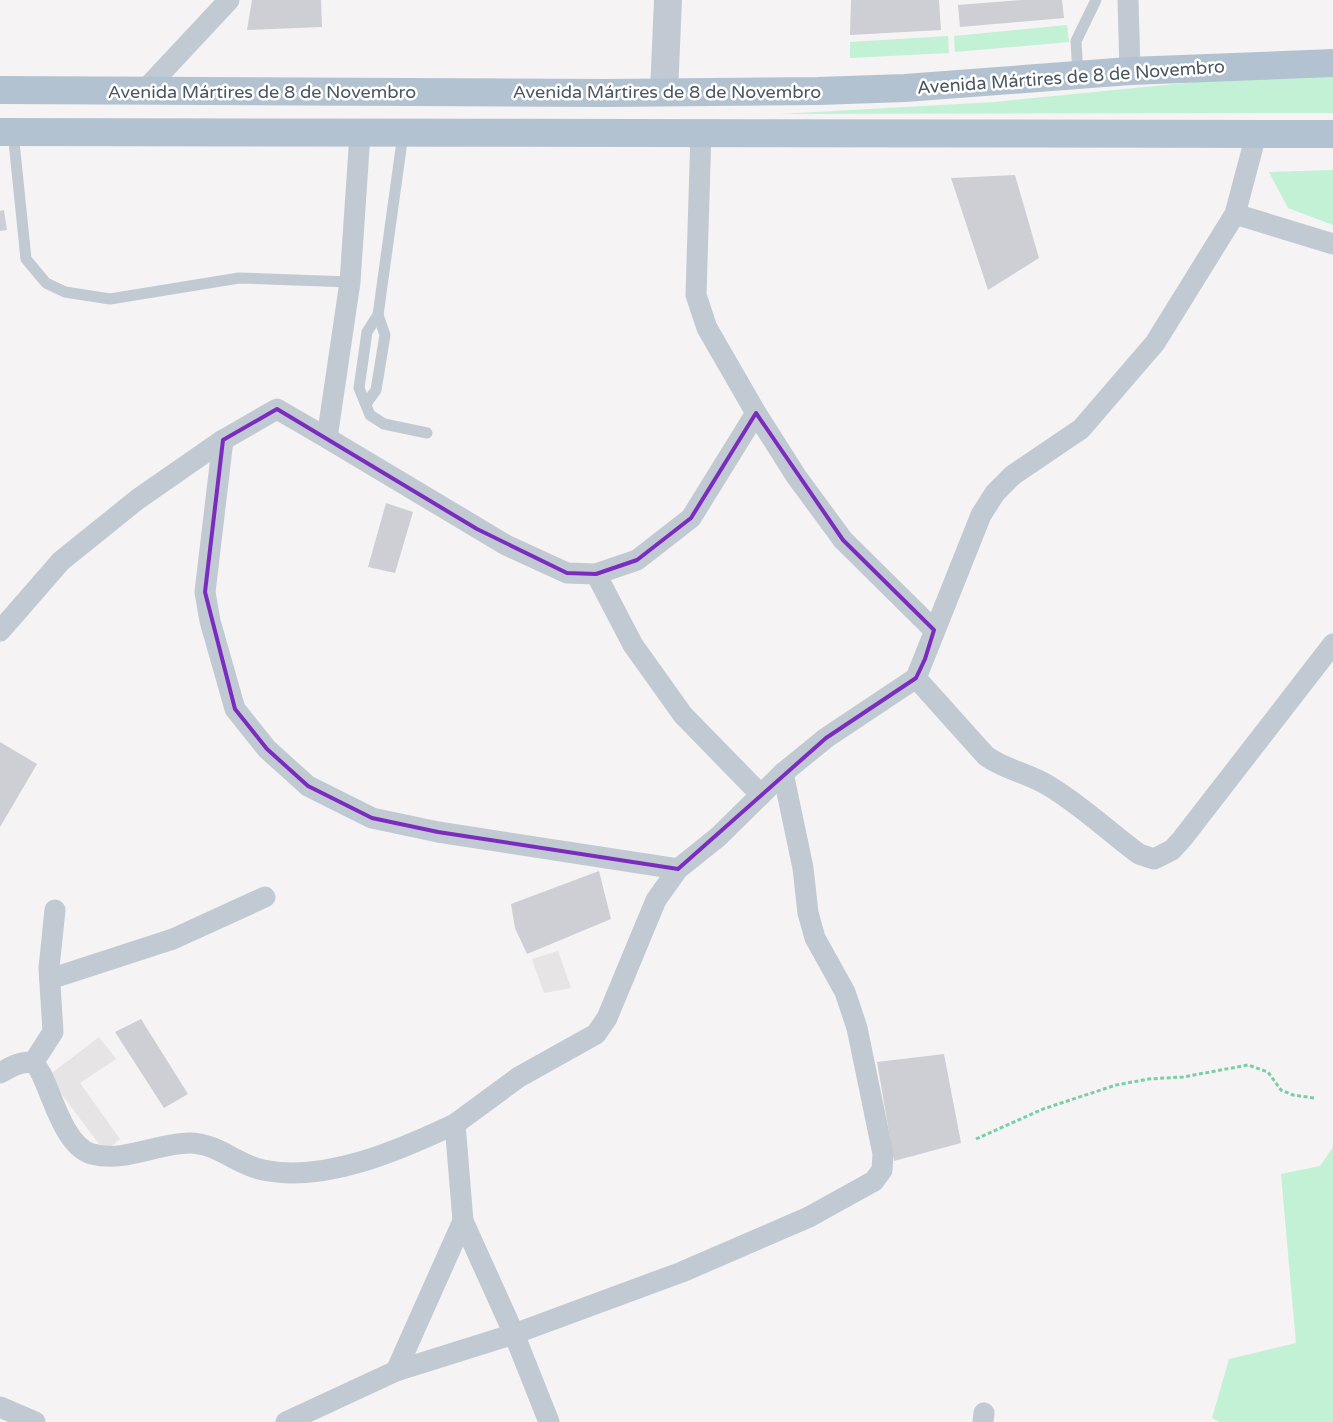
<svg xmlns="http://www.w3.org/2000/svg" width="1333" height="1422" viewBox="0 0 1333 1422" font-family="'Varela Round',sans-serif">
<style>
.education{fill:#e6e4e5}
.green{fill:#c3f1d5}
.building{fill:#cdcfd5}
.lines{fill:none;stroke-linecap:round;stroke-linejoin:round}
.path{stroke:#7ad0a6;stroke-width:3;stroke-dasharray:4 2.5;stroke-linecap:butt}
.service{stroke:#c1cad2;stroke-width:11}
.minor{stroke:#c1cad2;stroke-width:21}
.tertiary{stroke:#c1cad2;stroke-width:28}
.primary{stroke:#b3c2d1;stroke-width:28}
.marked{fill:none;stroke:#7b2cbf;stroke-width:4;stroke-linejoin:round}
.labels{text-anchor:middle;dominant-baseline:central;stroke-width:5;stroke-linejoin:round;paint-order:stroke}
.street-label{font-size:18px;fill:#4a5661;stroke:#fff}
</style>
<rect width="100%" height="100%" fill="#f5f3f3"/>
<g class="education">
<polygon points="558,951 571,988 544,993 532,959"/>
<polygon points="99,1037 116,1059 80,1083 120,1139 105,1152 48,1076"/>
</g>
<g class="green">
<polygon points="1067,25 1069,42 955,52 954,36"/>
<polygon points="948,36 949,53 850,58 850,42"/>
<polygon points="1333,75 1333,113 781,114 994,102 1246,77"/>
<polygon points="1333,170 1333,225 1288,208 1269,172"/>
<polygon points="1333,1147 1333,1422 1220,1422 1212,1418 1229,1359 1296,1343 1281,1174 1320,1166"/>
</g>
<g class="building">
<polygon points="252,0 321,0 322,27 247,30"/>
<polygon points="851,0 939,0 941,30 850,35"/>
<polygon points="1021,0 1062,0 1064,18 960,27 958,5"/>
<polygon points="1015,175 1039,258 988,290 951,178"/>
<polygon points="4,210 7,230 0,231 0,211"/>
<polygon points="386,503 413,512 395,573 368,567"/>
<polygon points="0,742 37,764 0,827"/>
<polygon points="599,871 611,919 527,954 515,928 511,904"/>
<polygon points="141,1019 188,1094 164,1108 115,1032"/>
<polygon points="944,1054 961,1143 894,1161 877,1062"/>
</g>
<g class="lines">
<polyline class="path" points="976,1139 1043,1109 1116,1085 1149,1079 1183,1077 1248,1065 1268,1072 1281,1090 1293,1095 1314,1098"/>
<g class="service">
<polyline points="1078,74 1076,41 1096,0"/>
<polyline points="13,132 26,259 46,283 65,292 110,299 239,278 350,282"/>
<polyline points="403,134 378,315 367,332 359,388 370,415 384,424 427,433"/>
<polyline points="366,404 376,390 385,335 378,315"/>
</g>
<g class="minor">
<polyline points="1128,0 1130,71"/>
<polyline points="144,91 229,0"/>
<polyline points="701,132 696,295 707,328 756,413 796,476 843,540 934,630"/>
<polyline points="1235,214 1333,244"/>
<polyline points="327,438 506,545 567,573 596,574 637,560 691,518 756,413"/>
<polyline points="223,440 205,592 210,621 235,709 267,749 308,786 372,818 438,832 678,869"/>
<polyline points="596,574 633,645 683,715 761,795"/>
<polyline points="0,631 61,561 138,499 223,440 277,409 327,438 350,282 360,134"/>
<path d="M916,678L986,756C1005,770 1029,773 1049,786C1081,805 1109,832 1139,854L1154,859L1172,850L1182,839L1333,644"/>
<polyline points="50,979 173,939 265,897"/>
<polyline points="33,1063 53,1032 49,968 55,910"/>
<path d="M0,1073C9,1068 21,1060 32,1063C48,1069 58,1145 92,1154C124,1163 158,1143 189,1143C218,1143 237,1165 263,1170C325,1183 400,1150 455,1124"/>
<polyline points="396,1371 463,1221"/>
<polyline points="0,1407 35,1422"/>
<polyline points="286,1422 396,1371 514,1334 682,1272 809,1217 874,1181 882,1170 883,1154 857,1028 845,992 815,938 808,913 803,868 783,773"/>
<polyline points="549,1422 514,1334 463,1221 455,1124 519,1077 596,1034 607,1018 656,900 678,869 718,837 783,773 826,738 916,678 981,515 995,493 1013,475 1081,429 1155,343 1235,214 1256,135"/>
<polyline points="983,1422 984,1413"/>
</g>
<polyline class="tertiary" points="664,92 668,0"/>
<g class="primary">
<polyline points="0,90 605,93 818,91 905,88 1130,71 1333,63"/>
<polyline points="0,132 1333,134"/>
</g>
</g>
<path class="marked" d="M277,409L477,529L567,573L596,574L637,560L691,518L756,413L843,540L934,630L925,659L916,678L826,738L678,869L438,832L372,818L308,786L267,749L235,709L205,592L223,440Z"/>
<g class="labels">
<g class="street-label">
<text transform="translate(1071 77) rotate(-4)">Avenida Mártires de 8 de Novembro</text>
<text x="262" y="92">Avenida Mártires de 8 de Novembro</text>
<text x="667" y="92">Avenida Mártires de 8 de Novembro</text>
</g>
</g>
</svg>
